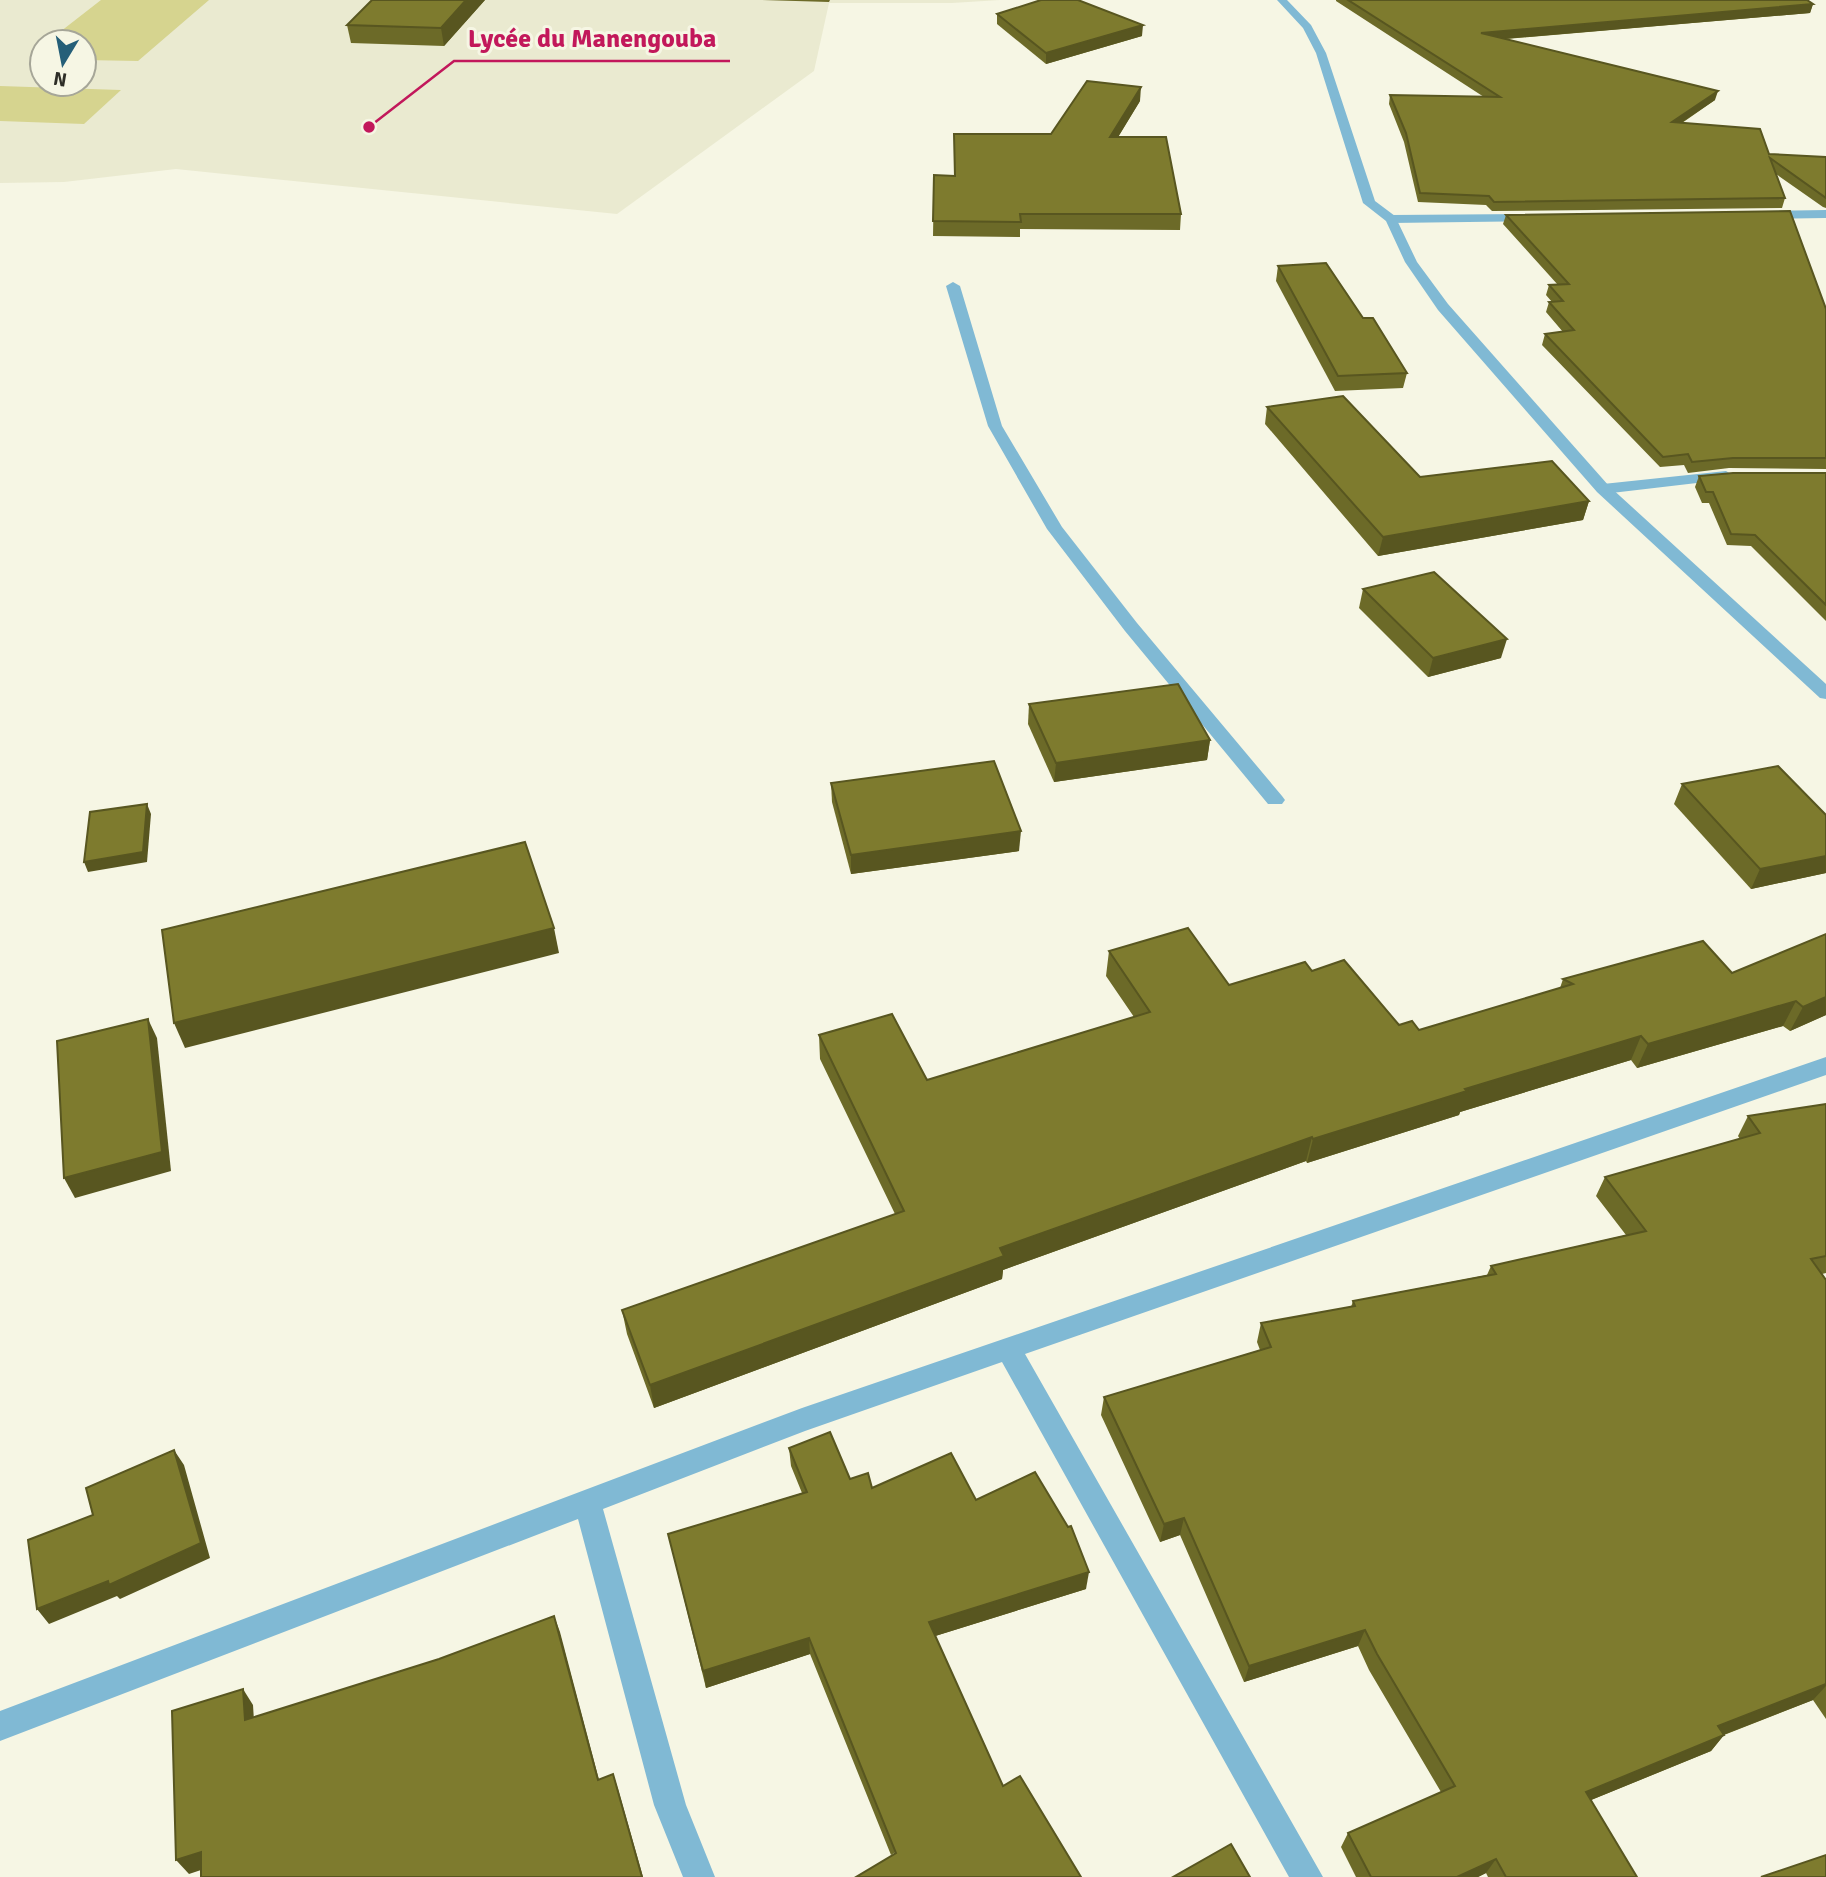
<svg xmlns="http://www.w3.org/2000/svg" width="1826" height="1877" viewBox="0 0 1826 1877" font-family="Signika,sans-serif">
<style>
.built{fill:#eaead0;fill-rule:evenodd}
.green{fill:#d6d48f}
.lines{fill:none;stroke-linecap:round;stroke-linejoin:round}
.minor{fill:#80b9d4;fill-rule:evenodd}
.tertiary{fill:#80b9d4;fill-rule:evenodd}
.wall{fill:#6c6a28}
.shaded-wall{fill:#585620}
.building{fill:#7e7b2e;stroke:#585620;stroke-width:2}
.leader{fill:none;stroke:#c2185b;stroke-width:2.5}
.callout-dot{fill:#c2185b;stroke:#f6f6e4;stroke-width:2.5}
.callout-label{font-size:26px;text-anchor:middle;font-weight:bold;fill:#c2185b;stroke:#f6f6e4;stroke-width:6;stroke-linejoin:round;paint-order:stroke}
</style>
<rect width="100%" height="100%" fill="#f6f6e4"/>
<path class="built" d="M0,0H1000L952,3H829L814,71L617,214L176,169L64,182L0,183ZM42,42H84V84H42Z"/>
<g class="green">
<polygon points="101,0 209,0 138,61 84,60 84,42 47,42"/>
<polygon points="0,86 121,90 84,124 0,121"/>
</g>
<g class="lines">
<g class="minor">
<polygon points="1826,210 1826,218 1765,219 1759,215 1765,211"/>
<polygon points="1533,214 1537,215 1537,221 1391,223 1385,219 1391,215"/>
<polygon points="953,282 960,286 1002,426 1062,527 1137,623 1282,796 1285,800 1282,804 1268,804 1125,631 1047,529 988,426 946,286"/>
<polygon points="1726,471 1734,476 1731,479 1603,494 1595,489 1603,484"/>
<polygon points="1826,1057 1826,1075 1025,1354 1323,1877 1289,1877 1002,1362 805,1431 603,1509 686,1805 715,1877 683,1877 654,1805 578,1519 0,1741 0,1711 802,1408"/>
</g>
<polygon class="tertiary" points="1277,0 1287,0 1311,25 1326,53 1375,201 1395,216 1417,262 1448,304 1609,486 1826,684 1826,699 1820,698 1597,492 1438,310 1405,262 1386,221 1363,203 1316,53 1303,28"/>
</g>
<g class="wall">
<polygon points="485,0 444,46 351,43 347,25"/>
<polygon points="762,0 830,0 829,2"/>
<polygon points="1336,0 1807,0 1813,4 1810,13 1506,39 1715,100 1682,123 1769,154 1826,157 1826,208 1823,207 1776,174 1785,198 1782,208 1492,211 1486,205 1418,202 1404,142 1389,104 1390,95 1484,97 1336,1"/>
<polygon points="997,14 1142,36 1046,64 997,24"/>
<polygon points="1140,101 1118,137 1181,214 1180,230 1020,229 1020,237 933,236 934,175 954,176 954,134 1051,134"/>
<polygon points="1506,215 1826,309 1826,469 1729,468 1688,473 1684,465 1660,467 1542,345 1545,334 1563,332 1546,312 1549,302 1552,302 1546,295 1549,285 1558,285 1503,224"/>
<polygon points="1278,266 1407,373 1403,388 1335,391 1276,281"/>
<polygon points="1267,407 1420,477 1589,501 1583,520 1378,556 1265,424"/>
<polygon points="1826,473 1826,621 1751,546 1727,545 1709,503 1702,503 1695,487 1699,476"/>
<polygon points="1363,589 1501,658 1428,677 1359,608"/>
<polygon points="1029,704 1210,740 1207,760 1054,782 1028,724"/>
<polygon points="831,783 1019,851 851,874 832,802"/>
<polygon points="1682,784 1826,815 1826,873 1751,889 1674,804"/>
<polygon points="1109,951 1229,985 1312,971 1399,1025 1419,1030 1560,988 1563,979 1732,973 1826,1015 1790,1031 1783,1026 1637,1068 1631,1060 1460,1112 1459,1115 1307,1163 1306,1161 1003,1270 1002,1279 654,1408 627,1334 622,1310 895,1214 820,1059 819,1035 927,1080 1134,1017 1106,976"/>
<polygon points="1826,1104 1826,1273 1822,1274 1826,1280 1826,1719 1813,1700 1724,1735 1711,1751 1591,1800 1637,1877 1488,1877 1486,1873 1478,1877 1356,1877 1341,1847 1348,1833 1441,1792 1369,1670 1358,1646 1244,1682 1180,1535 1160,1542 1101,1415 1104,1397 1260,1350 1257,1342 1261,1323 1351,1307 1353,1301 1487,1275 1491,1266 1626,1235 1596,1196 1605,1177 1740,1139 1738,1136 1748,1116"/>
<polygon points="789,1448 850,1479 872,1488 976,1500 1086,1589 935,1636 1003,1786 891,1855 810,1654 706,1688 668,1534 802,1493 791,1466"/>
</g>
<g class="shaded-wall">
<polygon points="466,0 485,0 444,46 441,28"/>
<polygon points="1813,4 1810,13 1479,41 1481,33"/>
<polygon points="1143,25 1142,36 1046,64 1046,53"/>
<polygon points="1141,87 1140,101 1109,152 1110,137"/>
<polygon points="1718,91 1715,100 1669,131 1672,122"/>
<polygon points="1589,501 1583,520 1378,556 1383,537"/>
<polygon points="1507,639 1501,658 1428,677 1433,658"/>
<polygon points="1210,740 1207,760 1054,782 1056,763"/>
<polygon points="147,804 151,814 147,862 88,872 84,862"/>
<polygon points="1021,831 1019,851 851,874 851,855"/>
<polygon points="1826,856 1826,873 1751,889 1760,869"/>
<polygon points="554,928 559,953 185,1048 174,1023"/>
<polygon points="1826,997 1826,1015 1790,1031 1803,1007"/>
<polygon points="1796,1001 1783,1026 1637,1068 1648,1044"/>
<polygon points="148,1019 157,1038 171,1171 75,1198 64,1178"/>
<polygon points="1641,1036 1631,1060 1460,1112 1459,1115 1307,1163 1313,1139 1465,1089"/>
<polygon points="1312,1137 1306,1161 1003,1270 1002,1279 654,1408 650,1385 1000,1248"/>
<polygon points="174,1450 184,1465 210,1558 120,1599 117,1596 49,1624 37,1609"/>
<polygon points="1184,1518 1180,1535 1160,1542 1164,1524"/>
<polygon points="1089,1572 1086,1589 929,1638 929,1622"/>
<polygon points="554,1616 560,1632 603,1795 598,1780"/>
<polygon points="1365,1630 1358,1646 1244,1682 1249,1666"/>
<polygon points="809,1638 810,1654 706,1688 703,1671"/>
<polygon points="1826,1684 1826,1686 1813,1700 1705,1742 1718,1726"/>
<polygon points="243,1689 253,1705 255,1736 245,1720"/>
<polygon points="1724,1735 1711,1751 1574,1807 1586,1792"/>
<polygon points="613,1774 618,1789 643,1877 642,1877"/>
<polygon points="201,1852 213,1866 189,1874 176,1860"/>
<polygon points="1496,1859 1486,1873 1478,1877 1457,1877"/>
</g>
<g class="building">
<polygon points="372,0 466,0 441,28 347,25"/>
<polygon points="1041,0 1078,0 1143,25 1046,53 997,14"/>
<polygon points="1348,0 1807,0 1813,4 1481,33 1718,91 1672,122 1760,129 1769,154 1826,157 1826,198 1770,158 1785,198 1494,202 1489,196 1420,193 1406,133 1390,95 1500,97"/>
<polygon points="1087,81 1141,87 1110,137 1166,137 1181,214 1020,214 1021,222 933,221 934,175 955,176 954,134 1051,134"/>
<polygon points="1790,211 1826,309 1826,458 1733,458 1692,462 1688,454 1663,457 1545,334 1574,330 1549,302 1563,301 1549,285 1569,284 1506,215"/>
<polygon points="1326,263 1363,318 1373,318 1407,373 1338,376 1278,266"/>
<polygon points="1343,396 1420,477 1552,461 1589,501 1383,537 1267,407"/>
<polygon points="1733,473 1826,473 1826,605 1755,535 1731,534 1713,492 1706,492 1699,476"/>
<polygon points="1434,572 1507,639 1433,658 1363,589"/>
<polygon points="1178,684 1210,740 1056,763 1029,704"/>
<polygon points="994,761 1021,831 851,855 831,783"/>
<polygon points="1778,766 1826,815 1826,856 1760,869 1682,784"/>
<polygon points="147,804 143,852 84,862 90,812"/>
<polygon points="525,842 554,928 174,1023 162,930"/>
<polygon points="1188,928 1229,985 1305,962 1312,971 1344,960 1399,1025 1412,1021 1419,1030 1573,984 1563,979 1703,941 1732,973 1826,934 1826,997 1803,1007 1796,1001 1648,1044 1641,1036 1465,1089 1467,1091 1313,1139 1312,1137 1000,1248 1004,1256 650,1385 622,1310 904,1211 819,1035 892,1014 927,1080 1150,1012 1109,951"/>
<polygon points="148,1019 162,1152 64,1178 57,1041"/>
<polygon points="1826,1104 1826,1256 1811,1259 1826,1280 1826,1684 1718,1726 1724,1735 1586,1792 1637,1877 1506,1877 1496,1859 1457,1877 1371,1877 1348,1833 1455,1786 1377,1654 1365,1630 1249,1666 1184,1518 1164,1524 1104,1397 1271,1347 1261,1323 1355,1306 1353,1301 1496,1274 1491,1266 1646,1231 1605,1177 1760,1133 1748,1116"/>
<polygon points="830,1432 850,1479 868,1473 872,1488 951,1453 976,1500 1035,1472 1068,1527 1071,1526 1089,1572 929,1622 1003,1786 1020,1776 1081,1877 856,1877 896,1853 809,1638 703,1671 668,1534 807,1492 789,1448"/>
<polygon points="174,1450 201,1543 109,1585 108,1581 37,1609 28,1540 93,1515 86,1488"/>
<polygon points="554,1616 598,1780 613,1774 642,1877 201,1877 201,1852 176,1860 172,1711 243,1689 245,1720 439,1659"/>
<polygon points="1231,1844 1250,1877 1173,1877"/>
<polygon points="1826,1855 1826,1877 1761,1877"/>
</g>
<path class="leader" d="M369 127L454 61H730"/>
<circle class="callout-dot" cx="369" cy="127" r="7"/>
<g class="callout-label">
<text x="592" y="47">Lycée du Manengouba</text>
</g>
<g transform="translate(63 63) rotate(190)"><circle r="33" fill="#f6f6e4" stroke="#a6a698" stroke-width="2"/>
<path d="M0-5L12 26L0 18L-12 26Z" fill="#255f78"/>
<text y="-10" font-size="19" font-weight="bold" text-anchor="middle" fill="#2e2e27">N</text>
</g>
</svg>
